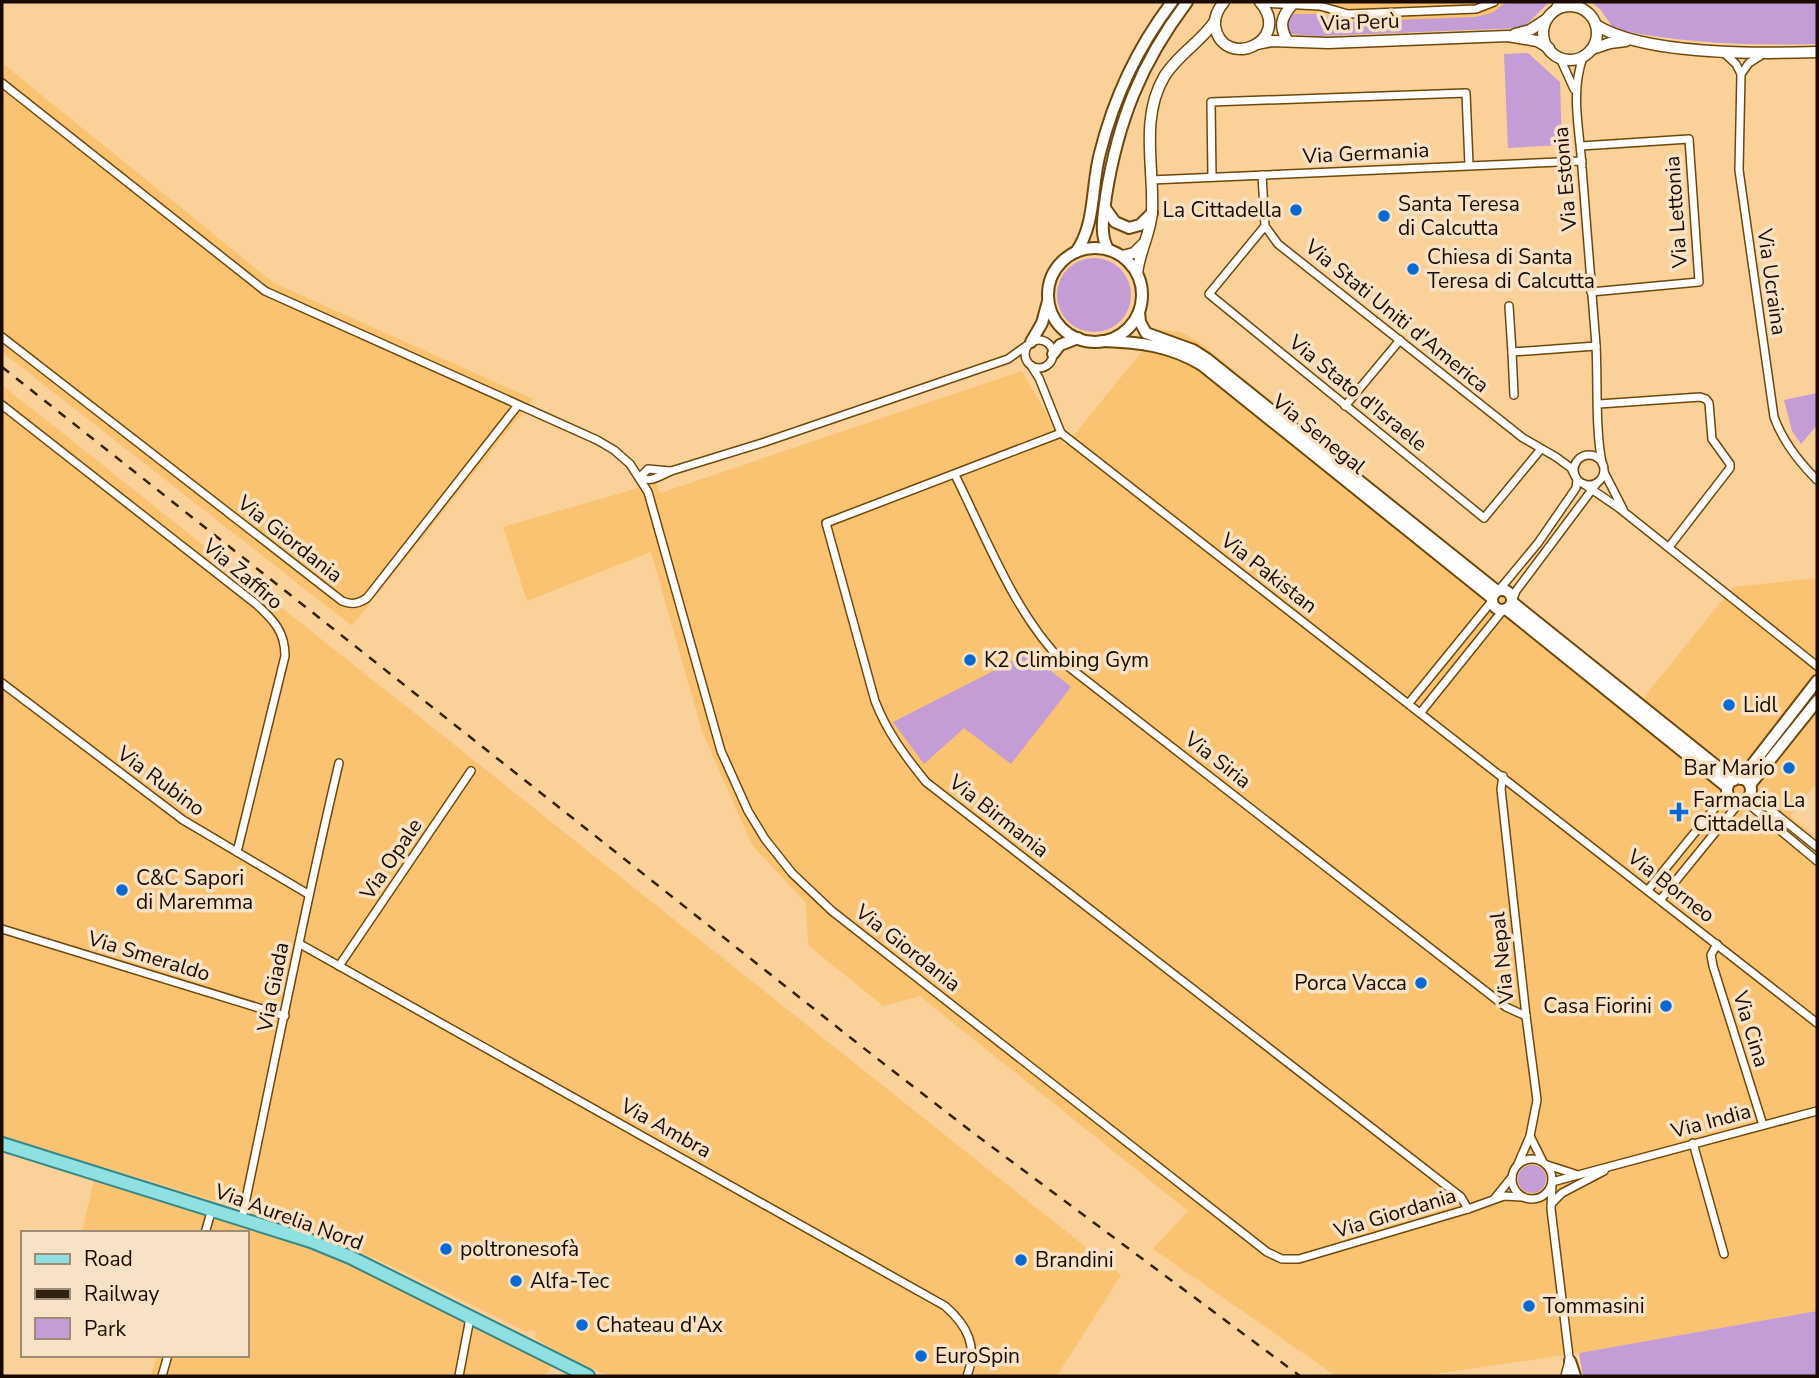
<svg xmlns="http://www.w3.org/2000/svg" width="1819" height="1378" viewBox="0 0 1819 1378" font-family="'Nunito Sans',sans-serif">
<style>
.built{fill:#fac371}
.green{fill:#c49cd6}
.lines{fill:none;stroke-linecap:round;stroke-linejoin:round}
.minor-casing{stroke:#6c490b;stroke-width:10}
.tertiary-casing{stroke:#6c490b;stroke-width:13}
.secondary-casing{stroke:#6c490b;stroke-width:14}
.primary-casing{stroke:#358885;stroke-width:16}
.minor{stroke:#fff;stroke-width:7}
.tertiary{stroke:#fff;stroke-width:10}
.secondary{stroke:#fff;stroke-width:10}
.primary{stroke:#8fe0e1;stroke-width:12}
.rail{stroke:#312111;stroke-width:2.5;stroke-dasharray:9 9;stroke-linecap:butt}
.poi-dot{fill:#036bd3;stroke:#f7e2c6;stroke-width:2.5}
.labels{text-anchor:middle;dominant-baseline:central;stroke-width:7;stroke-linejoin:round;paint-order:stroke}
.street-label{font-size:21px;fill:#190b00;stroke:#f7e2c6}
.poi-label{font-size:21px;fill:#190b00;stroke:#f7e2c6;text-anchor:start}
</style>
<rect width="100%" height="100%" fill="#fad198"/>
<g class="built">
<polygon points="1292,2 1549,2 1525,26 1519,28 1319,36 1292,34 1290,31 1287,25 1293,14"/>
<polygon points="2,63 274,283 533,399 352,626 2,352"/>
<polygon points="1151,329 1181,332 1199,342 1641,701 1733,587 1817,578 1817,783 1790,816 1817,838 1817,1311 1579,1353 1420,1376 1336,1376 1153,1249 1188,1211 920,996 883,1006 808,945 806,903 752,845 702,731 651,552 527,601 503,527 656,483 660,493 1022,371 1065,446 1143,350"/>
<polygon points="2,385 1121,1275 1057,1376 608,1376 548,1347 535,1337 536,1332 531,1330 527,1332 396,1268 311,1230 2,1136"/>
<polygon points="94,1180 262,1229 321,1250 355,1265 553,1365 545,1376 151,1376 157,1355 247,1355 247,1233 82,1233"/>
</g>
<g class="green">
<polygon points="1507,2 1549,2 1525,26 1519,28 1319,36 1292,34 1287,25 1289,18 1293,14 1317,14 1342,22 1475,17 1492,13"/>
<path d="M1591,2H1817V44C1749,46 1680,43 1614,29L1600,9Z"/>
<polygon points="1528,53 1560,82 1562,145 1508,148 1504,54"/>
<circle cx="1094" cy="295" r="37"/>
<polygon points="1817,393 1817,425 1801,444 1792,431 1784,400"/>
<polygon points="1029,653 1071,687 1011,764 964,728 924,764 893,722"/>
<circle cx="1532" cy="1179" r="14"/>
<polygon points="1817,1311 1817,1376 1583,1376 1579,1353"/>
</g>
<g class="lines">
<defs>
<g id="minor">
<polyline points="1576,2 1581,8"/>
<polyline points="1261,3 1320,6 1348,14 1476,9 1494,2"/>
<polyline points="1554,11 1558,2"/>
<path d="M1724,53L1736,64L1741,74L1739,170L1774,417C1783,442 1798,461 1817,480"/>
<path d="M1583,57C1570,94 1580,130 1582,168C1587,227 1591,286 1596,345C1598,383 1595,426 1602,463"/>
<polyline points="1560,58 1574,89"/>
<polyline points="1741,74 1749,63 1763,54"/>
<polyline points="2,83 265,291 597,440 614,450 630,464 648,492 721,751 748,811 765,839 792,873 832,911 1267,1252 1282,1259 1299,1259 1468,1209 1504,1196 1522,1197"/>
<polyline points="1581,146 1689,139 1699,282 1591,292"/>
<polyline points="1262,175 1265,226 1278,244 1523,438 1556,457 1571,468 1575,476"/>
<polyline points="1212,177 1211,102 1466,93 1469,165"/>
<polyline points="1151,180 1582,161"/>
<polyline points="1265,226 1209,294 1484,518 1541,449"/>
<polyline points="1509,306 1512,352 1596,346"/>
<path d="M2,337L342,601C351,605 358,604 367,598L518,405"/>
<circle cx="1039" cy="354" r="14"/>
<polyline points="1512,352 1514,395"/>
<polyline points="1032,367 1039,378 1061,433 1817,1023"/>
<polyline points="1599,404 1700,397 1706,399 1709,403 1712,439 1730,464 1730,468 1669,547"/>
<path d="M2,405L256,604C274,620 285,632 285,656L237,852"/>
<polyline points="1345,406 1400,340"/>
<path d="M1061,433L826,523L875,701C887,732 905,756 926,782L1461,1197L1468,1209"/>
<circle cx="1589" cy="470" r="15"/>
<polyline points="1604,472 1623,509"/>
<path d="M955,475C986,537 1015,615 1065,664L1506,1007L1526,1016"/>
<path d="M640,477C650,484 661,475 671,471L765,442L1008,359L1026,346"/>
<polyline points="640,477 648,469 670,471"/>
<polyline points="1584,484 1619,508 1817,666"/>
<polyline points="1499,590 1538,543 1576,488 1577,480"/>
<polyline points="1513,599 1516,591 1597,483"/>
<polyline points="2,683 183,820 308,894"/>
<polyline points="1409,703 1492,601"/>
<polyline points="1421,712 1503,610"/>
<polyline points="1503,776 1501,789 1526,1016 1537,1100 1530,1136 1518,1164"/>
<polyline points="1751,794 1817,847"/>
<polyline points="1745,801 1817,861"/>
<polyline points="1648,890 1727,793"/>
<polyline points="1661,899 1739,803"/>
<polyline points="2,929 285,1016"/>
<path d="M300,944L945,1306C968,1326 978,1347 967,1376"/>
<polyline points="1717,944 1711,955 1713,966 1763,1125"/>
<polyline points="339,966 471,771"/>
<polyline points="1530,1136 1542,1160"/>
<polyline points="1693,1143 1724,1254"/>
<circle cx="1532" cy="1179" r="20"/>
<polyline points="1547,1165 1575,1174"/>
<polyline points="1552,1182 1817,1111"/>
<polyline points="1552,1184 1551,1209 1570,1365"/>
<polyline points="1495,1198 1512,1177"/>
<polyline points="1552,1203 1562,1193 1604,1171"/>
<path d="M242,1218C274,1066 303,914 339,763"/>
<polyline points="205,1233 212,1209"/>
<polyline points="162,1376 168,1355"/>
<polyline points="459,1376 470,1318"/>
<polyline points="1565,1376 1569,1361"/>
</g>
<g id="tertiary">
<path d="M1224,2C1218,9 1214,16 1215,26C1223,72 1294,41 1260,2"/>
<circle cx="1570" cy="33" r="27"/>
<path d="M1596,25C1644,55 1760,54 1817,52"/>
<polyline points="1515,34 1530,30 1547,19"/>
<path d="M1286,38C1279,25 1282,17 1291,6"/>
<polyline points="1257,44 1272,41 1328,43 1508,36 1537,41 1549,48"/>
<polyline points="1592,49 1610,43 1626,41"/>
<polyline points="1122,256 1134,253 1143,244"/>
<path d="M1137,274C1139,252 1151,233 1152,211C1154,167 1140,118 1164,77C1177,55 1201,42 1215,21"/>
</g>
<g id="secondary">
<polyline points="1105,208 1115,222 1129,228 1140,225 1152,213"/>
<circle cx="1095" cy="295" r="47"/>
<path d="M1108,249C1099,234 1104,213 1106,196C1118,121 1141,63 1187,2"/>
<path d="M1076,252C1096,224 1091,186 1100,153C1114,97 1137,48 1172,2"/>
<polyline points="1139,312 1140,322 1146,333 1193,350 1207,359 1497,591"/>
<path d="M1103,341C1139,342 1171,346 1202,365L1492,598"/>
<polyline points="1031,342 1042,323 1048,301"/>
<polyline points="1053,354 1060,345 1078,338"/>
<circle cx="1502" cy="600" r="10"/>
<polyline points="1512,602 1734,780"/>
<polyline points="1506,609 1727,787"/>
<circle cx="1739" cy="790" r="12"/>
<polyline points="1741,779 1817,681"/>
<polyline points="1750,785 1817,701"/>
<polyline points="1570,1361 1575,1376"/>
</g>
<polyline id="primary" points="2,1144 311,1241 350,1257 588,1376"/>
</defs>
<use href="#minor" class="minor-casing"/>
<use href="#tertiary" class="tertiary-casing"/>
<use href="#secondary" class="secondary-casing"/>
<use href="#primary" class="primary-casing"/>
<use href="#minor" class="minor"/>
<use href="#tertiary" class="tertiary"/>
<use href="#secondary" class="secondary"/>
<use href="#primary" class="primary"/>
<polyline class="rail" points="2,367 861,1046 976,1135 1300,1376"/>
</g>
<g class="poi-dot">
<circle cx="1296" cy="210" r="7"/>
<circle cx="1384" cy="216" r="7"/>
<circle cx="1413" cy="269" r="7"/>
<circle cx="970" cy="660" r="7"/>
<circle cx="1729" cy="705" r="7"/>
<circle cx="1789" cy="768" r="7"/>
<path d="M1675.5 801.5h7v7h7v7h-7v7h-7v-7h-7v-7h7z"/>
<circle cx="122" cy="890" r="7"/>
<circle cx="1421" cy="983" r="7"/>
<circle cx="1666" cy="1006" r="7"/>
<circle cx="446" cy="1249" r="7"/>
<circle cx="1021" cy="1260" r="7"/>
<circle cx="516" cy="1281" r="7"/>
<circle cx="1529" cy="1306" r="7"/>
<circle cx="582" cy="1325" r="7"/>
<circle cx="921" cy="1356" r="7"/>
</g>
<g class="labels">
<g class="street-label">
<text transform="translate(1360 22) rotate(-2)">Via Perù</text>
<text transform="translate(1366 153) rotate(-3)">Via Germania</text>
<text transform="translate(1565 179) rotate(-95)">Via Estonia</text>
<text transform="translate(1676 212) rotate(-94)">Via Lettonia</text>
<text transform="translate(1772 282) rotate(82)">Via Ucraina</text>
<text transform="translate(1397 316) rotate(39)">Via Stati Uniti d'America</text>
<text transform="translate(1358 393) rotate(39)">Via Stato d'Israele</text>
<text transform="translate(1319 434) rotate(39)">Via Senegal</text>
<text transform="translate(290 539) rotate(38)">Via Giordania</text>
<text transform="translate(1269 573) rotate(38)">Via Pakistan</text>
<text transform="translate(243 574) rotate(40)">Via Zaffiro</text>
<text transform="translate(1218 760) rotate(38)">Via Siria</text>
<text transform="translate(161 781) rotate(36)">Via Rubino</text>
<text transform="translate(999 816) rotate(38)">Via Birmania</text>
<text transform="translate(391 859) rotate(-56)">Via Opale</text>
<text transform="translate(1671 886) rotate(38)">Via Borneo</text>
<text transform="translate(908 948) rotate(38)">Via Giordania</text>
<text transform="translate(149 956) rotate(17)">Via Smeraldo</text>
<text transform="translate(1502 958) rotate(-96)">Via Nepal</text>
<text transform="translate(273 987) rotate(-79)">Via Giada</text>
<text transform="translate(1751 1029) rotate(73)">Via Cina</text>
<text transform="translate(1711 1121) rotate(-15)">Via India</text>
<text transform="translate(666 1128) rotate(29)">Via Ambra</text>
<text transform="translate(1395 1213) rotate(-17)">Via Giordania</text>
<text transform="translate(289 1217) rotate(20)">Via Aurelia Nord</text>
</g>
<g class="poi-label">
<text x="1398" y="204">Santa Teresa<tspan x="1398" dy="24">di Calcutta</tspan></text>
<text x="1282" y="210" text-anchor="end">La Cittadella</text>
<text x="1427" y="257">Chiesa di Santa<tspan x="1427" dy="24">Teresa di Calcutta</tspan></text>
<text x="984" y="660">K2 Climbing Gym</text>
<text x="1743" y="705">Lidl</text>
<text x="1775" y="768" text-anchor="end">Bar Mario</text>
<text x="1693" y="800">Farmacia La<tspan x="1693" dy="24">Cittadella</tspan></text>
<text x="136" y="878">C&amp;C Sapori<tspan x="136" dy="24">di Maremma</tspan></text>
<text x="1407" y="983" text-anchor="end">Porca Vacca</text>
<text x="1652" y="1006" text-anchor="end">Casa Fiorini</text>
<text x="460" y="1249">poltronesofà</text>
<text x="1035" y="1260">Brandini</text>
<text x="530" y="1281">Alfa-Tec</text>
<text x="1543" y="1306">Tommasini</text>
<text x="596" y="1325">Chateau d'Ax</text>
<text x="935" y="1356">EuroSpin</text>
</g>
</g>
<rect width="1819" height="1378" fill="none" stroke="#190b00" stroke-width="7"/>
<rect x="21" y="1231" width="228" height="126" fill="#f7e2c6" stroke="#9e8c77" stroke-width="2"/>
<rect x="35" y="1254" width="35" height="10" fill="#8fe0e1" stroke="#9e8c77" stroke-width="2"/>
<text x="84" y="1266" font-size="21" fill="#190b00">Road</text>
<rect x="35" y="1289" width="35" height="10" fill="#312111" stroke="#9e8c77" stroke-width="2"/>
<text x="84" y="1301" font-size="21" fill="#190b00">Railway</text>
<rect x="35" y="1318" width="35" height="21" fill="#c49cd6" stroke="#9e8c77" stroke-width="2"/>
<text x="84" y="1336" font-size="21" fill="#190b00">Park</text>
</svg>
